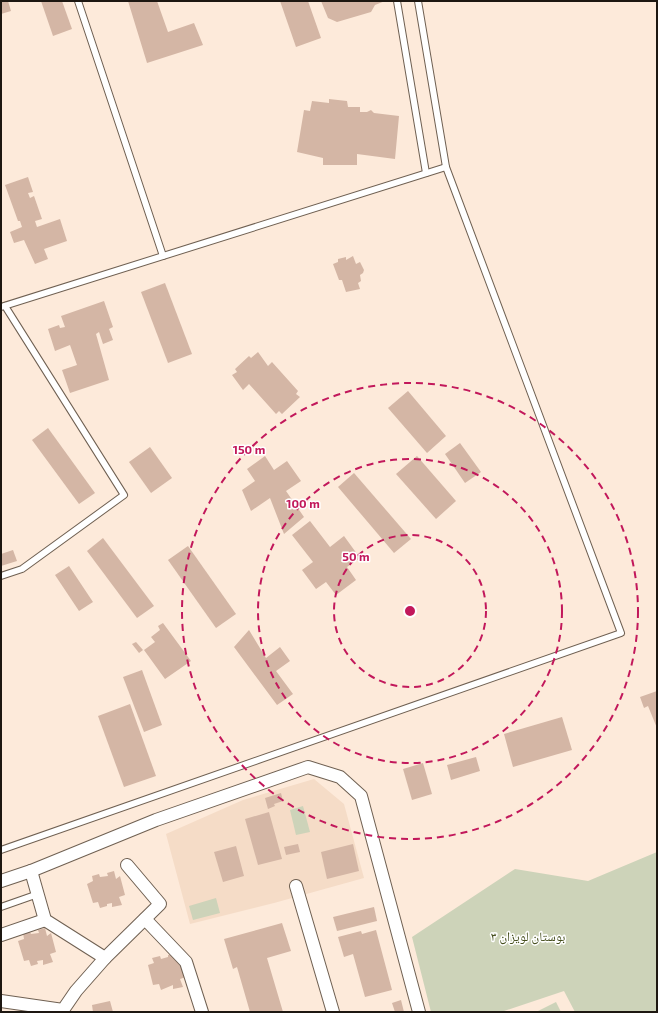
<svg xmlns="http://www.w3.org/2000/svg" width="658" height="1013" viewBox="0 0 658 1013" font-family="'Exo 2','Noto Naskh Arabic',sans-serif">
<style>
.built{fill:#f5dcc7}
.green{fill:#cdd3b9}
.building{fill:#d4b6a5}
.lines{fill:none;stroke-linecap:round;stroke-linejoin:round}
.service-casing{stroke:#6f6052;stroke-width:8}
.minor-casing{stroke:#6f6052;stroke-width:14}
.service{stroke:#fff;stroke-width:6}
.minor{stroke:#fff;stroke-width:12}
.ring{fill:none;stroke:#c2185b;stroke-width:2;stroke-dasharray:7 5}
.labels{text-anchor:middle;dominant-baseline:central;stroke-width:3;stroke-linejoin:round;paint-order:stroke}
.park-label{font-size:13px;fill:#454e1d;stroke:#fff}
.centre{fill:#c2185b;stroke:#fff;stroke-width:2}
.ring-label{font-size:12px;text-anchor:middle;font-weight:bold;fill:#c2185b;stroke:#fff;stroke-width:3;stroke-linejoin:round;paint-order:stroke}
</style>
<rect width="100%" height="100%" fill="#fdeada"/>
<polygon class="built" points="314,779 344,804 364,878 274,903 190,924 166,834 243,800"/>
<g class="green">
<polygon points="303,806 310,832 296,835 290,810"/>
<polygon points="657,852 657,1012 575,1012 564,991 501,1012 431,1012 412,937 515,869 588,881"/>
<polygon points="216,898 220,913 193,920 189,906"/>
<polygon points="556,1002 561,1012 536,1012"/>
</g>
<g class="building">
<polygon points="1,1 8,1 11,11 1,14"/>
<polygon points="41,1 62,1 72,29 53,36"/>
<polygon points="128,1 157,1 168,32 194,23 203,45 147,63"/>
<polygon points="280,1 308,1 321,38 296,47"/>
<polygon points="321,1 385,1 375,5 371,12 337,22 328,18"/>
<polygon points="329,99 347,101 348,107 360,107 360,112 367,112 371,110 374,113 399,116 395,159 357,154 357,165 323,165 323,158 297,152 304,110 310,111 312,101 329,103"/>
<polygon points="28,177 33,192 28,193 30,198 34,196 42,219 35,221 37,227 60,219 67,241 44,249 48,259 35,264 24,240 14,243 10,232 22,227 20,221 18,221 5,185"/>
<polygon points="353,256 356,264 360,262 364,270 363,273 360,275 361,281 358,283 360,289 346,292 342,280 339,280 333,264 338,262 338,259 346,257 346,260"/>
<polygon points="165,283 192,354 168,363 141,292"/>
<polygon points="104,301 113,327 109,329 113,340 103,344 99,332 96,334 109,380 70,393 62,370 77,365 70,345 55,351 48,329 59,325 60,328 65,327 61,316"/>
<polygon points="258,352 268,366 272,362 298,391 296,394 300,397 282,414 279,411 276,414 249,384 243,390 232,375 237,372 235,369 249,356 251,358"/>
<polygon points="408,391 446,436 427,453 388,408"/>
<polygon points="48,428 95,493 79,504 32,440"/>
<polygon points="460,443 481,472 465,483 445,454"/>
<polygon points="150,447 172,478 151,493 129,462"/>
<polygon points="265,456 274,470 287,461 301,481 286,491 304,517 284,534 270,498 251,511 242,490 255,481 247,469"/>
<polygon points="417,456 456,501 436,519 396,474"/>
<polygon points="354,473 411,539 394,553 338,487"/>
<polygon points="310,521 330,547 344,536 360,558 347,567 356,580 336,595 326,582 316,589 302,570 313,562 292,535"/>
<polygon points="103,538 154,606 137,618 87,551"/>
<polygon points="188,546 236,614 216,628 168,560"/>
<polygon points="13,550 17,561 1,566 1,554"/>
<polygon points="69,566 93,602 79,611 55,575"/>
<polygon points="163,623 191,661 165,679 144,650 155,642 151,637 160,630 158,626"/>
<polygon points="249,630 266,658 280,647 290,661 276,671 293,694 277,705 234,647"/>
<polygon points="136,642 143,650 139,653 132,644"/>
<polygon points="142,670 162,725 144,732 123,677"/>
<polygon points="657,691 657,728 648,706 644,708 640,697"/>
<polygon points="130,704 156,776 124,787 98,716"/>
<polygon points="562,717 572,750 513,767 504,734"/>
<polygon points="476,757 480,771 451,780 447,765"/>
<polygon points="423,763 432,794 412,800 403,769"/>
<polygon points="281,793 283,801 274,804 275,806 268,809 265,798"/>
<polygon points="269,812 282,859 258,865 245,819"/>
<polygon points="298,844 300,852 286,855 284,847"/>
<polygon points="353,844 359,871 327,879 321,852"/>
<polygon points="236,846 244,876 223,882 214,852"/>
<polygon points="114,871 116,879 120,876 125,895 119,897 122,905 112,907 112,903 107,904 107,906 100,908 98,902 93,903 87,884 93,881 92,876 99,874 100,877 108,876 107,873"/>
<polygon points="374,907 377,921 337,931 333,917"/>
<polygon points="282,923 291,951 267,958 283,1012 250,1012 237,967 233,969 224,939"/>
<polygon points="45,928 47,936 51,933 56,952 50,954 53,962 43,965 43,960 37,961 38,964 31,966 29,960 24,961 18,941 24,939 23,933 30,932 31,934 39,933 38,930"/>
<polygon points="376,930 392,990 365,997 353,954 344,957 338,937 361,931 362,934"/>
<polygon points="175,953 181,958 186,977 180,979 183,987 173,989 173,985 161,990 159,984 153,985 148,965 154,963 152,958 160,956 161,959 168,957 168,955"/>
<polygon points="401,1000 404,1012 395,1012 392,1003"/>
<polygon points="110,1001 113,1012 93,1012 92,1005"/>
</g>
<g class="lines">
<defs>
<g id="service">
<polyline points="78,1 163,256"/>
<polyline points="397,1 426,173"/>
<polyline points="1,307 446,167"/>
<polyline points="1,576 22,569 124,495 5,306"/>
<polyline points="1,850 621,633 446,167 418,1"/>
<polyline points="1,907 38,894"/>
</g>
<g id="minor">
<polyline points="31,871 45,920 105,958 160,904 127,865"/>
<polyline points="1,881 31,871 156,820 308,767 340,777 361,796 419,1012"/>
<polyline points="296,886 333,1012"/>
<polyline points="145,919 186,962 202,1012"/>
<polyline points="1,935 45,920"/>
<polyline points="1,1001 63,1010 76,991 105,958"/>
</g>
</defs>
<use href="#service" class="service-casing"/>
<use href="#minor" class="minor-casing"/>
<use href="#service" class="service"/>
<use href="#minor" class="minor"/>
</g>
<g class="ring">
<circle cx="410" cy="611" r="76"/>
<circle cx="410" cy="611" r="152"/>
<circle cx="410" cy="611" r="228"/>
</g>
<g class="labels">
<g class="park-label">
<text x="528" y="936">بوستان لویزان ۳</text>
</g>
</g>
<circle cx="410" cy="611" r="6" class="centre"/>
<g class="ring-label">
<text x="249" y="454">150 m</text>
<text x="303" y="508">100 m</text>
<text x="356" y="561">50 m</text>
</g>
<rect width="658" height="1013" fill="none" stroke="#1d1711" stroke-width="4"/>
</svg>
